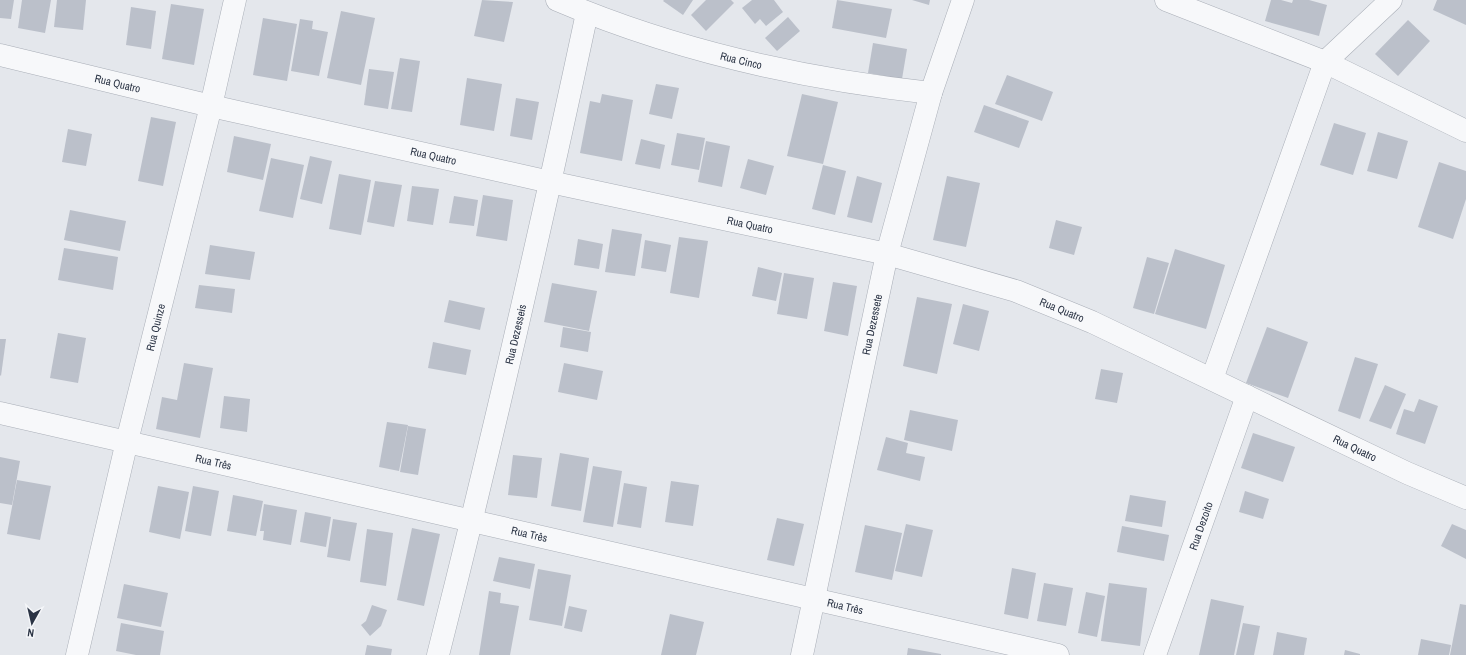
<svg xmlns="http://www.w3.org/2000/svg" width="1466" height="655" viewBox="0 0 1466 655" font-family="'Archivo Narrow',sans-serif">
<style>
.building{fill:#bbc0ca}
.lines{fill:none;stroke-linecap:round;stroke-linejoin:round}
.minor-casing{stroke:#a9aeb7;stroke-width:23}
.minor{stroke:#f7f8fa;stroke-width:22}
.labels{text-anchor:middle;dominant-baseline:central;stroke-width:3.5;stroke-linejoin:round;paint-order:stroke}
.street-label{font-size:11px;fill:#2b3445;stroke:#f4f6f9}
</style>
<rect width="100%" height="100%" fill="#e4e7ec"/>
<g class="building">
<polygon points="0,0 14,0 11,19 0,18"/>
<polygon points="22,0 51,0 45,33 18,28"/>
<polygon points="57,0 86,0 83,30 54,27"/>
<polygon points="482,0 513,2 504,42 474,36"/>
<polygon points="664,0 693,0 683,15 663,1"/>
<polygon points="706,0 731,0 734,3 706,31 691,15"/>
<polygon points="752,0 774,0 783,12 766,26 760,19 755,24 742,8"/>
<polygon points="837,0 892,9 886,38 832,28"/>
<polygon points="912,0 930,0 929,5"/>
<polygon points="1271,0 1281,0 1292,3 1293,0 1309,0 1327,5 1319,36 1265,21"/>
<polygon points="1437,0 1466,0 1466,25 1433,10"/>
<polygon points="171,4 204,9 194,65 162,59"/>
<polygon points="131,7 156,11 151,49 126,45"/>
<polygon points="341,11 375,18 361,85 327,78"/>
<polygon points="788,17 800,31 777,51 765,38"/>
<polygon points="263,18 297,24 287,81 253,75"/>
<polygon points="300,19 313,21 312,29 328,32 319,76 291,71"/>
<polygon points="1408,20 1430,41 1398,76 1375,54"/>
<polygon points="873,43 907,49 902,79 868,73"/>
<polygon points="400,58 420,61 412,112 391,109"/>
<polygon points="369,69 394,72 388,109 364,105"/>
<polygon points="1007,75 1053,92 1042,121 995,104"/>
<polygon points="467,78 502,84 494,131 460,125"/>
<polygon points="656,84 679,88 672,119 649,114"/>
<polygon points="602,94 633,100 622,161 580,153 590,101 600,103"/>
<polygon points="802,94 838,102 823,164 787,156"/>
<polygon points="516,98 539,102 532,140 510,136"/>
<polygon points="984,105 1029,121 1019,148 974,132"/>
<polygon points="151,117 176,122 163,186 138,181"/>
<polygon points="1334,123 1366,133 1353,175 1320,165"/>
<polygon points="68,129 92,134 86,166 62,162"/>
<polygon points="1378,132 1408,141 1397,179 1367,171"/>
<polygon points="677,133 705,138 699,170 671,165"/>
<polygon points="234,136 271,144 263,180 227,172"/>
<polygon points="641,139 665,145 660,169 635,164"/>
<polygon points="706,141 730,146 722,187 698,182"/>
<polygon points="310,156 332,161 322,204 300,199"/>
<polygon points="271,158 304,165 293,218 259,211"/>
<polygon points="748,159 774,166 766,195 740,188"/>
<polygon points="1439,162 1466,171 1466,199 1453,239 1418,227"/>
<polygon points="823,165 846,171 835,215 812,209"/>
<polygon points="339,174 371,180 361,235 329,229"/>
<polygon points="857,176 882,183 872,223 847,217"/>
<polygon points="947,176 980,183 966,247 933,240"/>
<polygon points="375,181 402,185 394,227 367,222"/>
<polygon points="412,186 439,189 433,225 407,221"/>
<polygon points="483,195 513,200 507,241 476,236"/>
<polygon points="454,196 478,200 474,226 449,223"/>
<polygon points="70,210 126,221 120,251 64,240"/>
<polygon points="1056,220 1082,227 1074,255 1049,248"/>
<polygon points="612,229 642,234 635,276 605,272"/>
<polygon points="679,237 708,241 699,298 670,293"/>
<polygon points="578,239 603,244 599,269 574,265"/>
<polygon points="645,240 671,245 666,272 641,268"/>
<polygon points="210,245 255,252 250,280 205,274"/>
<polygon points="64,248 118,257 113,290 58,280"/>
<polygon points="1175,249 1225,265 1206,329 1155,314"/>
<polygon points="1147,257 1169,263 1154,314 1133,308"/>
<polygon points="758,267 782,273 776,301 752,296"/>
<polygon points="784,273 814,278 807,319 777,314"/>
<polygon points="833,282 857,286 848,336 824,331"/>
<polygon points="552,283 597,291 589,331 544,322"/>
<polygon points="199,285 235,289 232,313 195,308"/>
<polygon points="917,297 952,304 937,374 903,366"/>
<polygon points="449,300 485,308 480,330 444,322"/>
<polygon points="963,304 989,311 979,351 953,344"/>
<polygon points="563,327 591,332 588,352 560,347"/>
<polygon points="1267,327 1308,342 1288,398 1246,383"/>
<polygon points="58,333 86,338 78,383 50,378"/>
<polygon points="0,339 6,339 1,376 0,375"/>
<polygon points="433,342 471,350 466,375 428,368"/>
<polygon points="1355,357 1378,364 1360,419 1338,411"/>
<polygon points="184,363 213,368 200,438 156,429 162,397 177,400"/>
<polygon points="564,363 603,371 597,400 558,392"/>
<polygon points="1101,369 1123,373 1117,403 1095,399"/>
<polygon points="1385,385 1406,394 1391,429 1369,421"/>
<polygon points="224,396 250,399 247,432 220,428"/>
<polygon points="1419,399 1438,406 1425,444 1396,434 1404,409 1414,412"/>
<polygon points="910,410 958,420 952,451 904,440"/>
<polygon points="387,422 408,425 399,471 379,467"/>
<polygon points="408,426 426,429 418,475 400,472"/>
<polygon points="1253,433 1295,447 1283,482 1241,468"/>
<polygon points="886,437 908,443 906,453 925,457 920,481 877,470"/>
<polygon points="560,453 589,458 581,511 551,506"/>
<polygon points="513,455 542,458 537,498 508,495"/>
<polygon points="0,457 20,461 12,505 0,503"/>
<polygon points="593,466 622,471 613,527 583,522"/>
<polygon points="17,480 51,486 40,540 7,534"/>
<polygon points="671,481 699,485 693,526 665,522"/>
<polygon points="624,483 647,487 641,528 617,524"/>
<polygon points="158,486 189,492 180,539 149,532"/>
<polygon points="193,486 219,491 211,536 185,531"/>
<polygon points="1245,491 1269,499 1263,519 1239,512"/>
<polygon points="233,495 263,501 256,536 227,531"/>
<polygon points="1130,495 1166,501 1162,527 1125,521"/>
<polygon points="264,504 297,510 291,545 263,540 264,531 260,531"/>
<polygon points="305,512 331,517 326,547 300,542"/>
<polygon points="777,518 804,524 794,566 767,560"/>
<polygon points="333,519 357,523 350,561 327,557"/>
<polygon points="906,524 933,530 922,577 895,571"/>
<polygon points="1452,524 1466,530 1466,559 1441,546"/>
<polygon points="865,525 902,533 892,580 855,572"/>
<polygon points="1122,526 1169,535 1164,561 1117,552"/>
<polygon points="412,528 440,534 424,606 397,600"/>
<polygon points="367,529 393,533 386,586 360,582"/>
<polygon points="499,557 535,564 530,589 493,581"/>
<polygon points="1012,568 1036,573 1028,619 1004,614"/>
<polygon points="538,569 571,575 562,626 529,620"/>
<polygon points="1044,583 1073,588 1066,626 1037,621"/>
<polygon points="1109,583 1147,588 1140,646 1101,641"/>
<polygon points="124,584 168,593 161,627 117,618"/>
<polygon points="489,591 501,593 500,603 519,606 510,655 479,655"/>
<polygon points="1086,592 1105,596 1097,637 1078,633"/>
<polygon points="1211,599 1244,606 1234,655 1199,655"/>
<polygon points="1460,604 1466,605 1466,655 1450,655"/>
<polygon points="372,605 387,610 381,626 370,636 361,625 366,621"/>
<polygon points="569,606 587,610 582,632 564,628"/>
<polygon points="670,614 704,622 696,655 661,655"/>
<polygon points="121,623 164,631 160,655 136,655 116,651"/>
<polygon points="1243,623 1260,626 1254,655 1236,655"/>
<polygon points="1277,632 1307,638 1304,655 1273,655"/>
<polygon points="1421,639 1451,645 1449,655 1418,655"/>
<polygon points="367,645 392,649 391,655 365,655"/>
<polygon points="908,648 941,654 941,655 907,655"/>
<polygon points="1345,650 1360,654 1360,655 1344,655"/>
</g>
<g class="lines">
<defs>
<g id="minor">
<path id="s1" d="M557,0C676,51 803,79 931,93"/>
<polyline points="1166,0 1325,62 1466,131"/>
<path id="s2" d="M0,55L211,106L550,182L887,254L1016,291L1092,322L1407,473L1466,498"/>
<polyline points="1212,379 1325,62 1391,0"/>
<path id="s3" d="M0,413L1058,655"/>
<path id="s4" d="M77,655L127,441L211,106L235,0"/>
<path id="s5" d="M438,655C492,442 541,228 587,13"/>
<path id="s6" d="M802,655L887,254L931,93L963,0"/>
<path id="s7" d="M1155,655L1247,396"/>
</g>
</defs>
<use href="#minor" class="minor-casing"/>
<use href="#minor" class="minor"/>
</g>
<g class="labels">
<g class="street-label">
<text stroke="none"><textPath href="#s1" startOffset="194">Rua Cinco</textPath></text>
<text stroke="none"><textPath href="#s2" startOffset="121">Rua Quatro</textPath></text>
<text stroke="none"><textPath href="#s2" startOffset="445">Rua Quatro</textPath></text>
<text stroke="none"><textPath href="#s2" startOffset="769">Rua Quatro</textPath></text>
<text stroke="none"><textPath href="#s2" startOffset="1093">Rua Quatro</textPath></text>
<text stroke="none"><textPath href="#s6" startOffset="338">Rua Dezessete</textPath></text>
<text stroke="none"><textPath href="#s4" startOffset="337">Rua Quinze</textPath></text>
<text stroke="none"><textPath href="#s5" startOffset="330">Rua Dezesseis</textPath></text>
<text stroke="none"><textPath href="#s2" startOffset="1417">Rua Quatro</textPath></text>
<text stroke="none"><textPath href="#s3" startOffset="219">Rua Três</textPath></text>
<text stroke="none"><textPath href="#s7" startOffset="137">Rua Dezoito</textPath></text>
<text stroke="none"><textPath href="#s3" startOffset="543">Rua Três</textPath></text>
<text stroke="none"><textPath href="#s3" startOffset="867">Rua Três</textPath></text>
</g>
</g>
<g transform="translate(32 623) rotate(188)" stroke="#f4f6f9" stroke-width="3" paint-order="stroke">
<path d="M0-3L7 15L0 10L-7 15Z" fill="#2b3445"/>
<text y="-6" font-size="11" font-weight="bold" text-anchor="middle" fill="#2b3445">N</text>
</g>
</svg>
